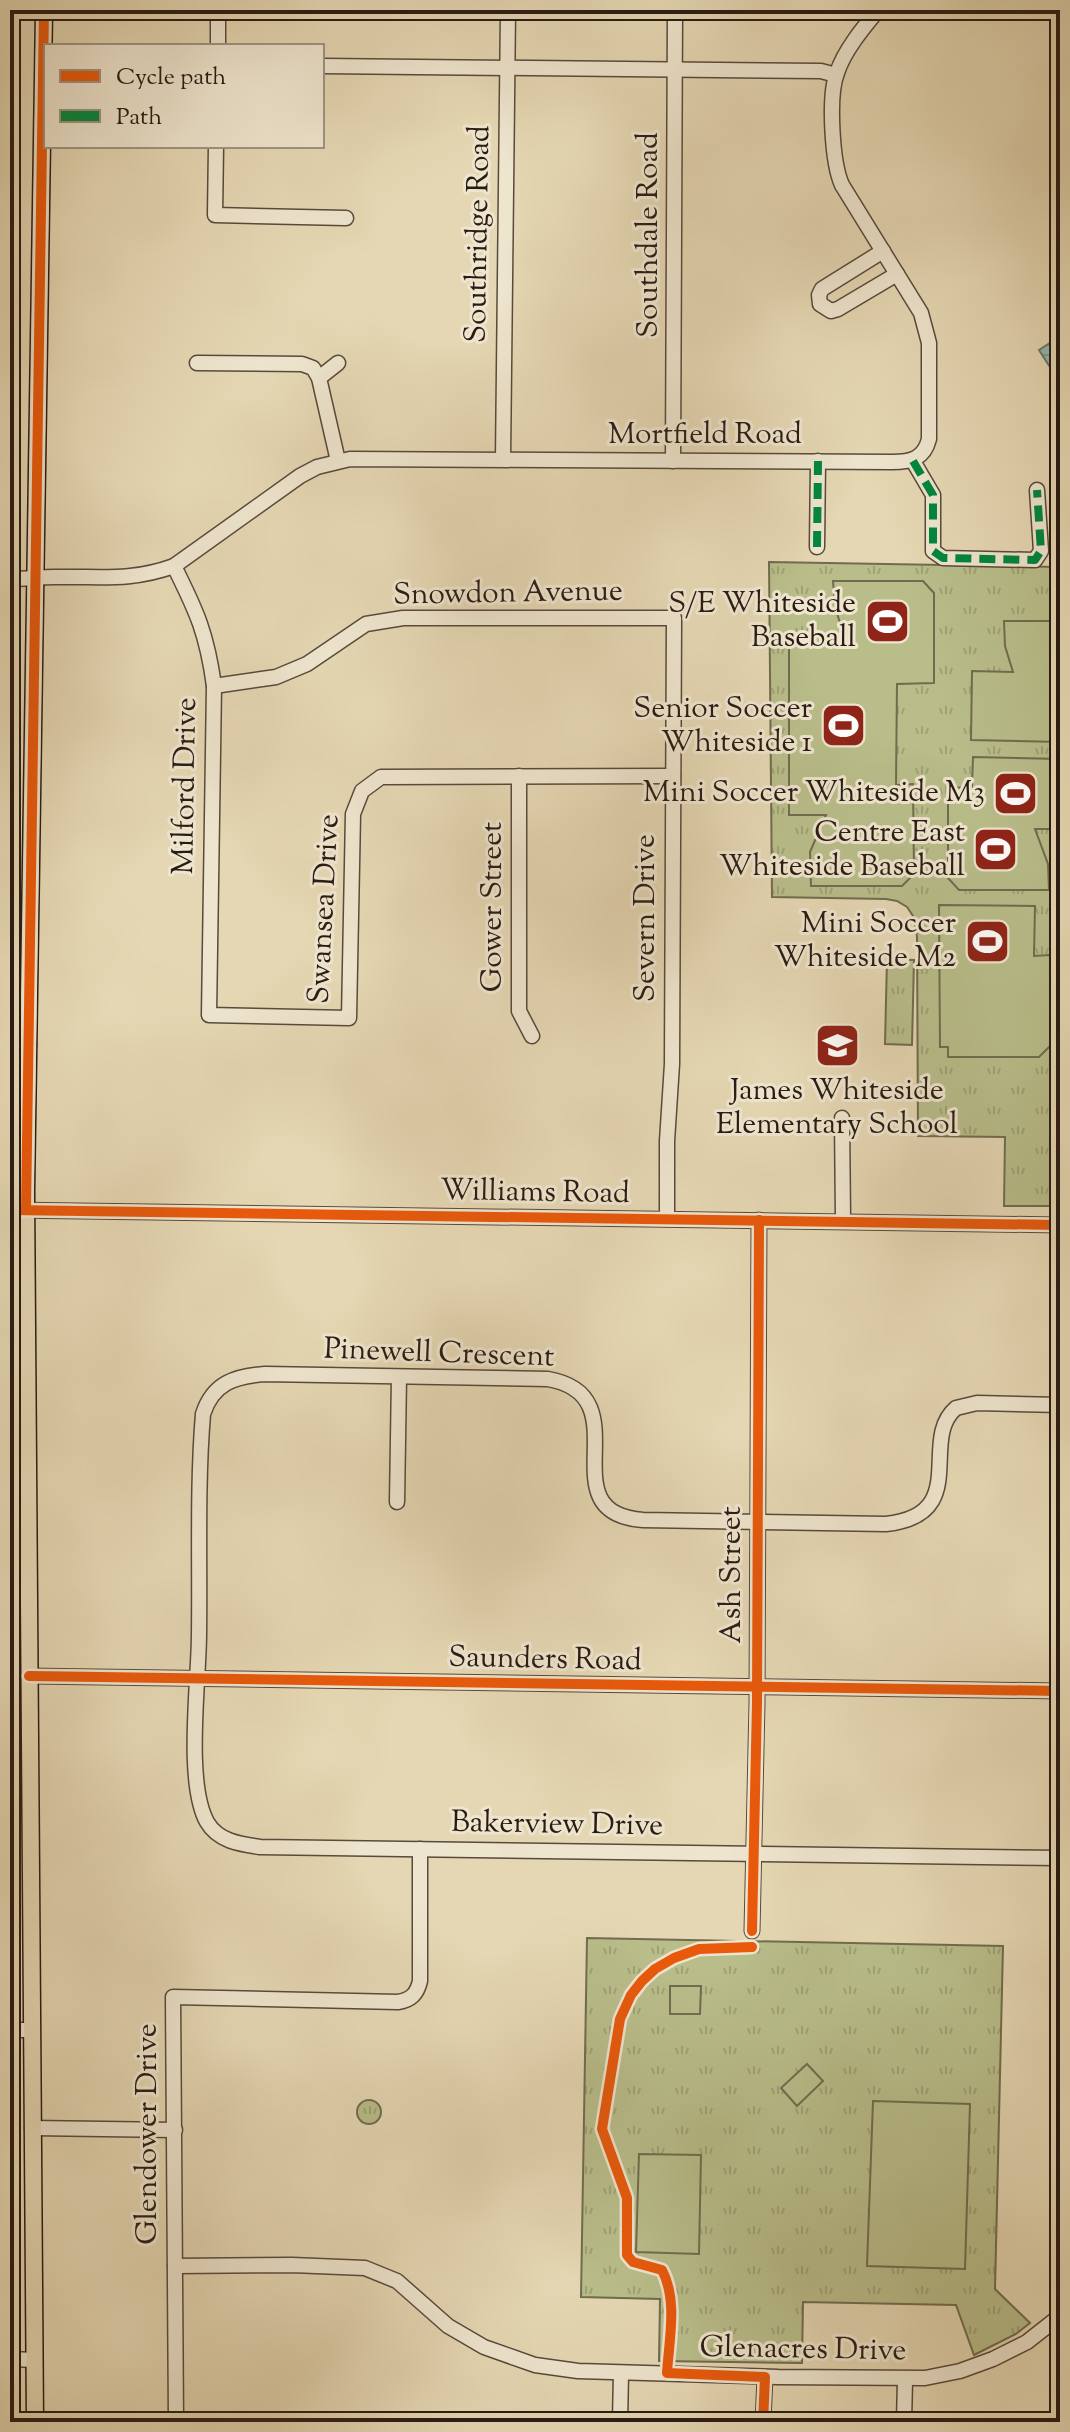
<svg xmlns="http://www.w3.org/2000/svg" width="1070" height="2432" viewBox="0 0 1070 2432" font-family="'Sorts Mill Goudy',serif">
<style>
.grass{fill:url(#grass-tufts);stroke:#706c4f;stroke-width:2}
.garden{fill:#b8bd8a;stroke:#706c4f;stroke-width:2}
.water{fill:url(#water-rules);stroke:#6a7a71;stroke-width:2}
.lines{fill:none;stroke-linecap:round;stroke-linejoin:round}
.minor-casing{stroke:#584a3c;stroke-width:17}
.major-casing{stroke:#291b14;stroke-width:19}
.minor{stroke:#eee5ce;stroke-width:14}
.major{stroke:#e5d7b3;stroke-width:16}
.quiet{stroke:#00873e;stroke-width:8;stroke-dasharray:16 8;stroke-linecap:butt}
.cycleway-casing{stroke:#eee5ce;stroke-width:15}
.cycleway{stroke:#e8590c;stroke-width:10}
.labels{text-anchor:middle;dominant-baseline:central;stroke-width:6;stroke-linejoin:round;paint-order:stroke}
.street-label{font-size:30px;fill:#291b14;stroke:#eee5ce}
.poi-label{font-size:30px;fill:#291b14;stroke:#eee5ce;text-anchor:end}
</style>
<defs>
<pattern id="grass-tufts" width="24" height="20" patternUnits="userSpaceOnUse" patternTransform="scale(2)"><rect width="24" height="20" fill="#b8bd8a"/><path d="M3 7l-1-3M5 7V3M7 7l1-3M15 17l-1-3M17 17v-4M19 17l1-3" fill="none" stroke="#9ea276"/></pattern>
<pattern id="water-rules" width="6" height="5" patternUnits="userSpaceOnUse" patternTransform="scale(2)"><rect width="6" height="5" fill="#96b9af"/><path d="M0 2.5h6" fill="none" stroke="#819e96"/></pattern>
</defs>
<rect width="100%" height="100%" fill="#e5d7b3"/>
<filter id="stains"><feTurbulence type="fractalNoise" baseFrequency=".0025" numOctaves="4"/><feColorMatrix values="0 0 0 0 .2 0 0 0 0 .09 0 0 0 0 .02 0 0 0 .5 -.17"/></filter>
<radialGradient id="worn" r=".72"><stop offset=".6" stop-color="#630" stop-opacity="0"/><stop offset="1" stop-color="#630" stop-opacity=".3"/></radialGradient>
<g class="grass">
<polygon points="769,562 1060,567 1060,1206 1004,1206 1005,1137 918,1136 917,936 913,916 907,907 897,901 886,899 772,897"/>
<polygon points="887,959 914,960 912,1045 885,1044"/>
<rect x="10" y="1741" width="8" height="75"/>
<polygon points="587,1938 1003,1946 995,2289 1030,2323 1016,2334 974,2355 956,2305 803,2302 802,2363 659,2361 660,2299 581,2297"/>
<circle cx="369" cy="2112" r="12"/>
</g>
<g class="garden">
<polygon points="833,581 923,581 934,593 934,683 897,684 896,785 913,784 914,874 902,886 811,886 810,852 826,815 789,815 789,637 844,637 835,606"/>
<polygon points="1004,621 1060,621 1060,742 971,740 972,671 1013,672 1005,646"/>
<polygon points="973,757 1060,759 1060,829 1035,829 1048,864 1049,890 959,890 948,878 948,788 972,787"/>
<polygon points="939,905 1035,906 1034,956 1050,955 1050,963 1060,963 1060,970 1050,971 1051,1045 1039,1057 948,1057 948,1047 940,1047"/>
<polygon points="670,1986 701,1986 700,2014 670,2014"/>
<polygon points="807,2064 823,2081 797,2106 781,2088"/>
<polygon points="873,2101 970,2104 965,2269 867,2266"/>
<polygon points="639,2154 701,2155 699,2254 636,2252"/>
</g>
<polygon class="water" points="1053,341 1060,353 1060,376 1057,378 1039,350"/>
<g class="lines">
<defs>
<g id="minor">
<polyline points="218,46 218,10"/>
<polyline points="322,66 821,71 836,75"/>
<polyline points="216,146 215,215 346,218"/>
<polyline points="883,251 822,289 819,295 820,304 831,311 838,309 897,274"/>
<polyline points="197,363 302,364 313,368 319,378 338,461"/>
<polyline points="319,378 338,363"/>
<polyline points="503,459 508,10"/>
<polyline points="673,461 675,10"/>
<polyline points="913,461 933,495 933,551 943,558 1035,560 1041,551 1037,490"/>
<polyline points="817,547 818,461"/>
<path d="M174,566C197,612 207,634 214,686L209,1015L349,1018L353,814L362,791L381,777L673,776"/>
<path d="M10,579C25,579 40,577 54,577C100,576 129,582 174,566L300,476L317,467L350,459L892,462C911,462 924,459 929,439V343L921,313L842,185C832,163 828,96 837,73C844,51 863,28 878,10"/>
<polyline points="214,686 276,677 307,664 366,624 403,618 674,618 672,1064 667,1141 667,1219"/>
<polyline points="519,776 519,1011 532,1036"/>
<polyline points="10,1045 29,1045"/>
<polyline points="842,1118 843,1220"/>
<polyline points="10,1210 1060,1225"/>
<polyline points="10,1385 28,1385"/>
<path d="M1060,1405L977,1403L956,1408C918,1440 972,1515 886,1524L643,1520C544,1513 645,1396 548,1379L265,1374C235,1376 213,1383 203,1414C197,1486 200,1561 199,1634C199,1681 185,1782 207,1822C218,1841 239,1844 260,1847L1060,1858"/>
<polyline points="397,1502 399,1377"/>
<polyline points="29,1676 1060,1691"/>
<polyline points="752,1931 757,1703 759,1220"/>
<polyline points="10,2030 32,2030"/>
<polyline points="32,2128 175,2130"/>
<polyline points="175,2266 292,2265 365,2268 397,2281 448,2326 484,2347 535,2365 578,2371 778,2377 925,2378 960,2371 993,2359 1027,2342 1060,2316"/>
<polyline points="10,2359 35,2360"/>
<path d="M176,2422L173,1997L398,2002C411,2000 417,1994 420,1981V1849"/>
<polyline points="620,2422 621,2373"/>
<polyline points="763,2422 765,2377"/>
<polyline points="904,2422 905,2380"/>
</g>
<polyline id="major" points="35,2422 26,1191 44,10"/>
</defs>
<use href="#minor" class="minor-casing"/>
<use href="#major" class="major-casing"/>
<use href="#minor" class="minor"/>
<use href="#major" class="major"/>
<g class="quiet">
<polyline points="913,461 933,495 933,551 943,558 1035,560 1041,551 1037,490"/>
<polyline points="817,547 818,461"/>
</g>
<defs>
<g id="cycleway">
<polyline points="10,1210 1060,1225"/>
<polyline points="26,1210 44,10"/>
<polyline points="29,1676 1060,1691"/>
<polyline points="752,1931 757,1703 759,1220"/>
<path d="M752,1947L699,1949L674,1958L655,1969L642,1981L631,1995L620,2019L602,2129L627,2198V2255L633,2262L662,2270C678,2300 669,2340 667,2373L765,2377L763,2422"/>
</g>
</defs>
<use href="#cycleway" class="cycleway-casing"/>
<use href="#cycleway" class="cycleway"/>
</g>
<defs>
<symbol id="stadium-square" viewBox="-11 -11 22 22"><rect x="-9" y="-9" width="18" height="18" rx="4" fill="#8f2418" stroke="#eee5ce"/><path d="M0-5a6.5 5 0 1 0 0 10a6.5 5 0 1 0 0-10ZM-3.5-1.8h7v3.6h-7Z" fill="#fff"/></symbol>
<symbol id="school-square" viewBox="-11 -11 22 22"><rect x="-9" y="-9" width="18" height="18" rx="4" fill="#8f2418" stroke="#eee5ce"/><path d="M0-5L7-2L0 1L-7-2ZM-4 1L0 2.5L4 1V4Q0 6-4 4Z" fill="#fff"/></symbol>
</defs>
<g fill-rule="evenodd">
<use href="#stadium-square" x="862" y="596" width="51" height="51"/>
<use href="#stadium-square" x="818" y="700" width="51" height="51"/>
<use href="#stadium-square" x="990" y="768" width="51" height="51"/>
<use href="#stadium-square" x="970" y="824" width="51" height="51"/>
<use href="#stadium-square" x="962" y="916" width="51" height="51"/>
<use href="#school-square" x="812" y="1020" width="51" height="51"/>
</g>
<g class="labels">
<g class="street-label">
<text transform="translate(479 234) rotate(-89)">Southridge Road</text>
<text transform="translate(649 235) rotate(-90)">Southdale Road</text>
<text x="705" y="435">Mortfield Road</text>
<text transform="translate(508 594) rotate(-1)">Snowdon Avenue</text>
<text transform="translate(186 786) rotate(-89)">Milford Drive</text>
<text transform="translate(493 907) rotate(-90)">Gower Street</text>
<text transform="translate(325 909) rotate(-87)">Swansea Drive</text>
<text transform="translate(646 918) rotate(-90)">Severn Drive</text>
<text transform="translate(535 1193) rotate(1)">Williams Road</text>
<text transform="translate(439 1354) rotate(2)">Pinewell Crescent</text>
<text transform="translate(732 1575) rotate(-90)">Ash Street</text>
<text transform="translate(545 1660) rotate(1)">Saunders Road</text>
<text transform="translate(557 1825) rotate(1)">Bakerview Drive</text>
<text transform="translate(148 2134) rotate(-90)">Glendower Drive</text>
<text transform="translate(803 2350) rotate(1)">Glenacres Drive</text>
</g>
<g class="poi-label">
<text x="856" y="604">S/E Whiteside<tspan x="856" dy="34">Baseball</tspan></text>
<text x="812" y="709">Senior Soccer<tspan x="812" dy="34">Whiteside 1</tspan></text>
<text x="985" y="793">Mini Soccer Whiteside M3</text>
<text x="965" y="833">Centre East<tspan x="965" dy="34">Whiteside Baseball</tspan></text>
<text x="956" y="924">Mini Soccer<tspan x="956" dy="34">Whiteside M2</tspan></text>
<text x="837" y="1091" text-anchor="middle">James Whiteside<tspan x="837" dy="34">Elementary School</tspan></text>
</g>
</g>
<rect width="1070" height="2432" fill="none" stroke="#e5d7b3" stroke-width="40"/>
<rect x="12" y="12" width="1046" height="2408" fill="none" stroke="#291b14" stroke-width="4"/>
<rect x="20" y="20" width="1030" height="2392" fill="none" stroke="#291b14" stroke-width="2"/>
<rect x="44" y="44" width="280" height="104" fill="#eee5ce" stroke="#9f9484" stroke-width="2"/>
<rect x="60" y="70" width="40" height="12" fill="#e8590c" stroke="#9f9484" stroke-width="2"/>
<text x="116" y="84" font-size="24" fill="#291b14">Cycle path</text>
<rect x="60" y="110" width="40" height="12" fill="#00873e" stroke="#9f9484" stroke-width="2"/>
<text x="116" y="124" font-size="24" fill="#291b14">Path</text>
<rect width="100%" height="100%" filter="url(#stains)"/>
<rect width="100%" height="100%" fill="url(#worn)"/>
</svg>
